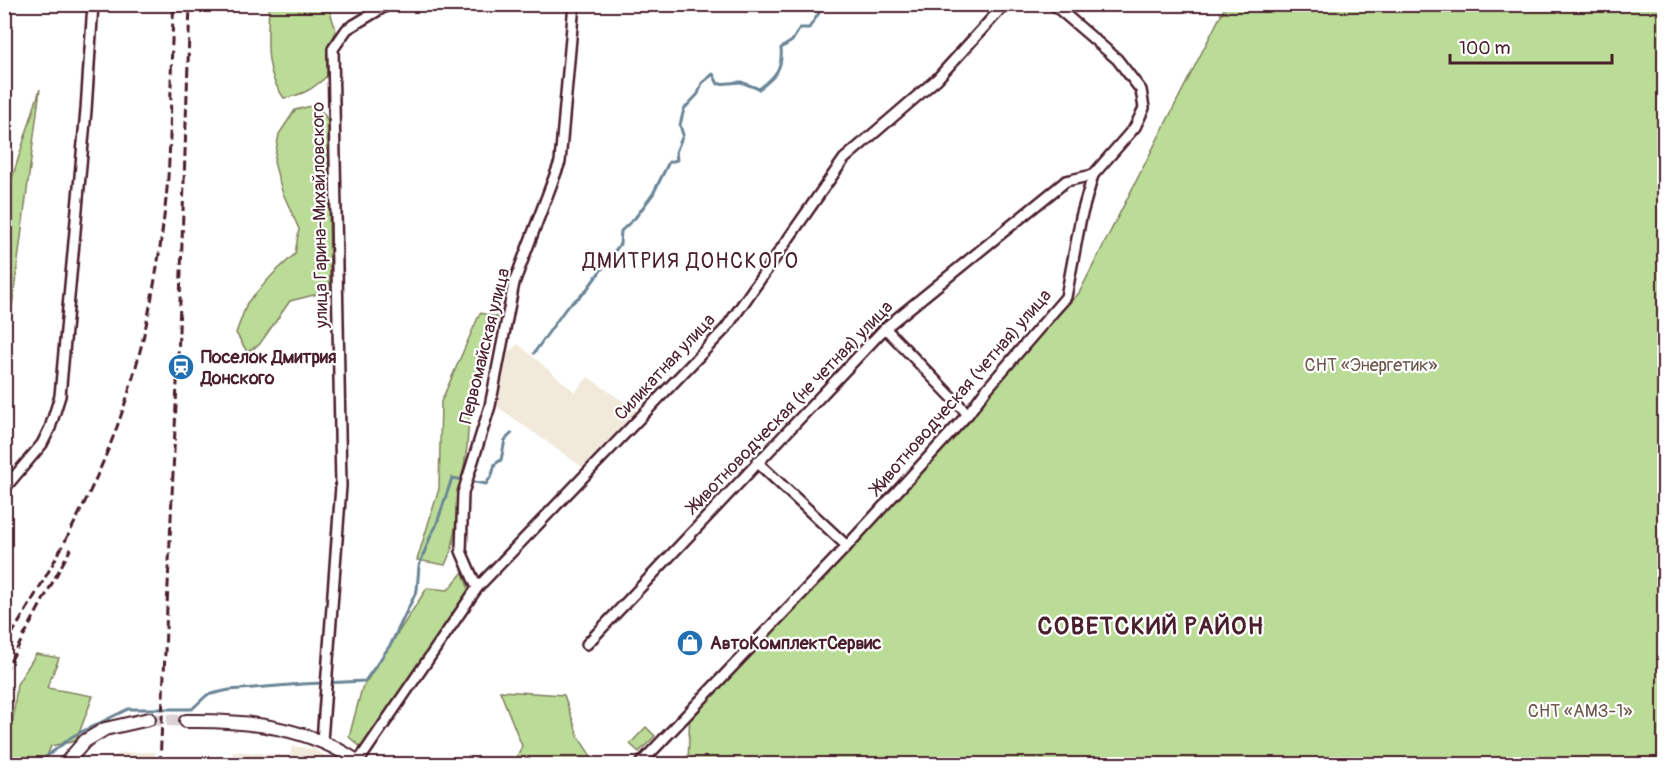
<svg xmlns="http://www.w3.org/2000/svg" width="1669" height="769" viewBox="0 0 1669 769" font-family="Pangolin,sans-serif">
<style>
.built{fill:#f1eadb}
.green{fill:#badc96;stroke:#827e60;stroke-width:1.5}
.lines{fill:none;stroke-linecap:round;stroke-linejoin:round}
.stream{stroke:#6a8597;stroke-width:3}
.tertiary-tunnel{stroke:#dbd2d5;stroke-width:12;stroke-dasharray:12 6;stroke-linecap:butt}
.minor-casing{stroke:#4a1f2b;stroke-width:14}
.tertiary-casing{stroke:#4a1f2b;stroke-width:16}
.minor{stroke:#fff;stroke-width:9}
.tertiary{stroke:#fff;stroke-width:12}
.rail{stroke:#4a1f2b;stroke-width:3;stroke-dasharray:9 4.5;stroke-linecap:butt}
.labels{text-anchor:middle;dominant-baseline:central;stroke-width:4.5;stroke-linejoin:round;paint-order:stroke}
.street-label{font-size:18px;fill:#4a1f2b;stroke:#fff}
.poi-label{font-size:18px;font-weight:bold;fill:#4a1f2b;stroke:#fff;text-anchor:start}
.park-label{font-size:18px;fill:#6c584b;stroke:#fff}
.quarter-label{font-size:21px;letter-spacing:1.5px;fill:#4a1f2b;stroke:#fff}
.district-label{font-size:24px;font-weight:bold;letter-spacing:1.5px;fill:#4a1f2b;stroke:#fff}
</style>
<rect width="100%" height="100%" fill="#fff"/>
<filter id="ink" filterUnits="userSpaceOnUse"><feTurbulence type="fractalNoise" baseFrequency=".0167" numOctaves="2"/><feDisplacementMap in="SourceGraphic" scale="12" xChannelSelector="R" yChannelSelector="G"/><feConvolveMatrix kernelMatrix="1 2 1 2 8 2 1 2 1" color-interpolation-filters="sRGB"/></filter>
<g filter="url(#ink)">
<g class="built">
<polygon points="518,344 575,392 588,377 637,411 582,467 495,405 503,356"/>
<polygon points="292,746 314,749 338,764 232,764 233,751 290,756"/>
<polygon points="155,752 155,764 104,764 120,753"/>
</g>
<g class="green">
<path d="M269,5H328L336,31L327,53V76C313,89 303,95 284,98C263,71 268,37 269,5Z"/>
<polygon points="1226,5 1664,5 1664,764 688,764 690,708 1079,293"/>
<polygon points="40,89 5,362 5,186 10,185"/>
<polygon points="315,105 324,114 328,122 330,291 290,301 259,345 247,352 236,333 247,303 274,273 295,254 299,229 282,191 274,162 279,134 295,110"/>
<polygon points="480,313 498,317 484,379 470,399 467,447 452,549 445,565 417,560 439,489 441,402"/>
<polygon points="463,572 469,591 363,749 349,737 362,688 427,588 448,590"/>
<polygon points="36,654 59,658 47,688 93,696 76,741 51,746 44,764 5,764 5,733 13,720 17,684"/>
<polygon points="500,691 564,695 579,738 596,764 514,764 522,746"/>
<polygon points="646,727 655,736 639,752 630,744"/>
</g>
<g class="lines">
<g class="stream">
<path d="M534,353L566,308L585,292L620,244L621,231L635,218L653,194L669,162L677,160L676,152L683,135L680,125L684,109L698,94L702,83L713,74L718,84L741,82L759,89C775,77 783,69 781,48L792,41L800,28H809L825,4"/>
<polyline points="37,764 73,736 128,709 192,709 207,695 229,690 302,684 365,681 391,644 417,590 419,566 431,535 436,526 452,478 486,484 492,475 495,464 501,460 505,440 512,433"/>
</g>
<polyline class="tertiary-tunnel" points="149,719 186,721"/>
<defs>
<g id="minor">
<polyline points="885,328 968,414"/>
<polyline points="757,462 847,546"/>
<polyline points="4,489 42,444 50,428 60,396 86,110 93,4"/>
<polyline points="477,588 461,551 463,493 490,406 514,283 560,162 574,4"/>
<polyline points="587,644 885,328 1066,181 1093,175"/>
<polyline points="322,741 341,486 333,49 347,29 389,4"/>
<polyline points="358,762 477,588 726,328 844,159 937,79 1005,4"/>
<polyline points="640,764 847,546 968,414 985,391 1066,297 1081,217 1093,175 1135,127 1144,108 1141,90 1117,59 1053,4"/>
</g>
<g id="tertiary">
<path d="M186,721C246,720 311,727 361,764"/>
<polyline points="65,764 85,741 105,729 149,719"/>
</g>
</defs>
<use href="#minor" class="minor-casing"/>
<use href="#tertiary" class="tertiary-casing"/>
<use href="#minor" class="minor"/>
<use href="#tertiary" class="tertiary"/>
<g class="rail">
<path d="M4,647C43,583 80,519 108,450C140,372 157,284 166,199C173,134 169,69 174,4"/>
<polyline points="4,673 71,548"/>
<polyline points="160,764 178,361 190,4"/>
</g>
</g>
</g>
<defs>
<symbol id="station-disc" viewBox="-11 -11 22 22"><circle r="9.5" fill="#1f6fb2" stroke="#fff"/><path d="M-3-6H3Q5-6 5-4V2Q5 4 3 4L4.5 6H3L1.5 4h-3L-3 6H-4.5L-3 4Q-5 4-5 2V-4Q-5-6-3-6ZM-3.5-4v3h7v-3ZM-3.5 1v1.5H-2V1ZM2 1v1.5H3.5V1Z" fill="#fff"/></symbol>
<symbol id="shop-disc" viewBox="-11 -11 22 22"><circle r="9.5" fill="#1f6fb2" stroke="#fff"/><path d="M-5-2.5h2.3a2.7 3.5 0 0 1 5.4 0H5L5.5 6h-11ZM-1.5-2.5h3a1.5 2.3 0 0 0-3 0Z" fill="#fff"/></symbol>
</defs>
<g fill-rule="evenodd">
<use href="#station-disc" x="166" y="352" width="30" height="30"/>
<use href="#shop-disc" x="675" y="628" width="30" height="30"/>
</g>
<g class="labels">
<g class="street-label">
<text transform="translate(320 215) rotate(-91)">улица Гарина-Михайловского</text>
<text transform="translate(485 346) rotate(-76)">Первомайская улица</text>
<text transform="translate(665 367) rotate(-47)">Силикатная улица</text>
<text transform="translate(961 392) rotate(-49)">Животноводческая (четная) улица</text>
<text transform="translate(790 407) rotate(-46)">Животноводческая (не четная) улица</text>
</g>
<g class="poi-label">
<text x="201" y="357">Поселок Дмитрия<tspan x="201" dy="21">Донского</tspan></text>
<text x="710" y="643">АвтоКомплектСервис</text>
</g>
<g class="park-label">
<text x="1371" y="365">СНТ «Энергетик»</text>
<text x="1580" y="711">СНТ «АМЗ-1»</text>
</g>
<g class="quarter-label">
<text x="691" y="261">ДМИТРИЯ ДОНСКОГО</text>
</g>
<g class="district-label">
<text x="1151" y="626">СОВЕТСКИЙ РАЙОН</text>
</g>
</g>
<rect width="1669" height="769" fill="none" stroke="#fff" stroke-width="24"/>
<rect x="12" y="12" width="1645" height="745" fill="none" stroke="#4a1f2b" stroke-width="2" filter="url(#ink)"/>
<path d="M1450 54v9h162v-9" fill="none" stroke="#4a1f2b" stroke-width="3"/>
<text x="1459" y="54" font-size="18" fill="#4a1f2b" stroke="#ffffff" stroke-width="4.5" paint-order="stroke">100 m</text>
</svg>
